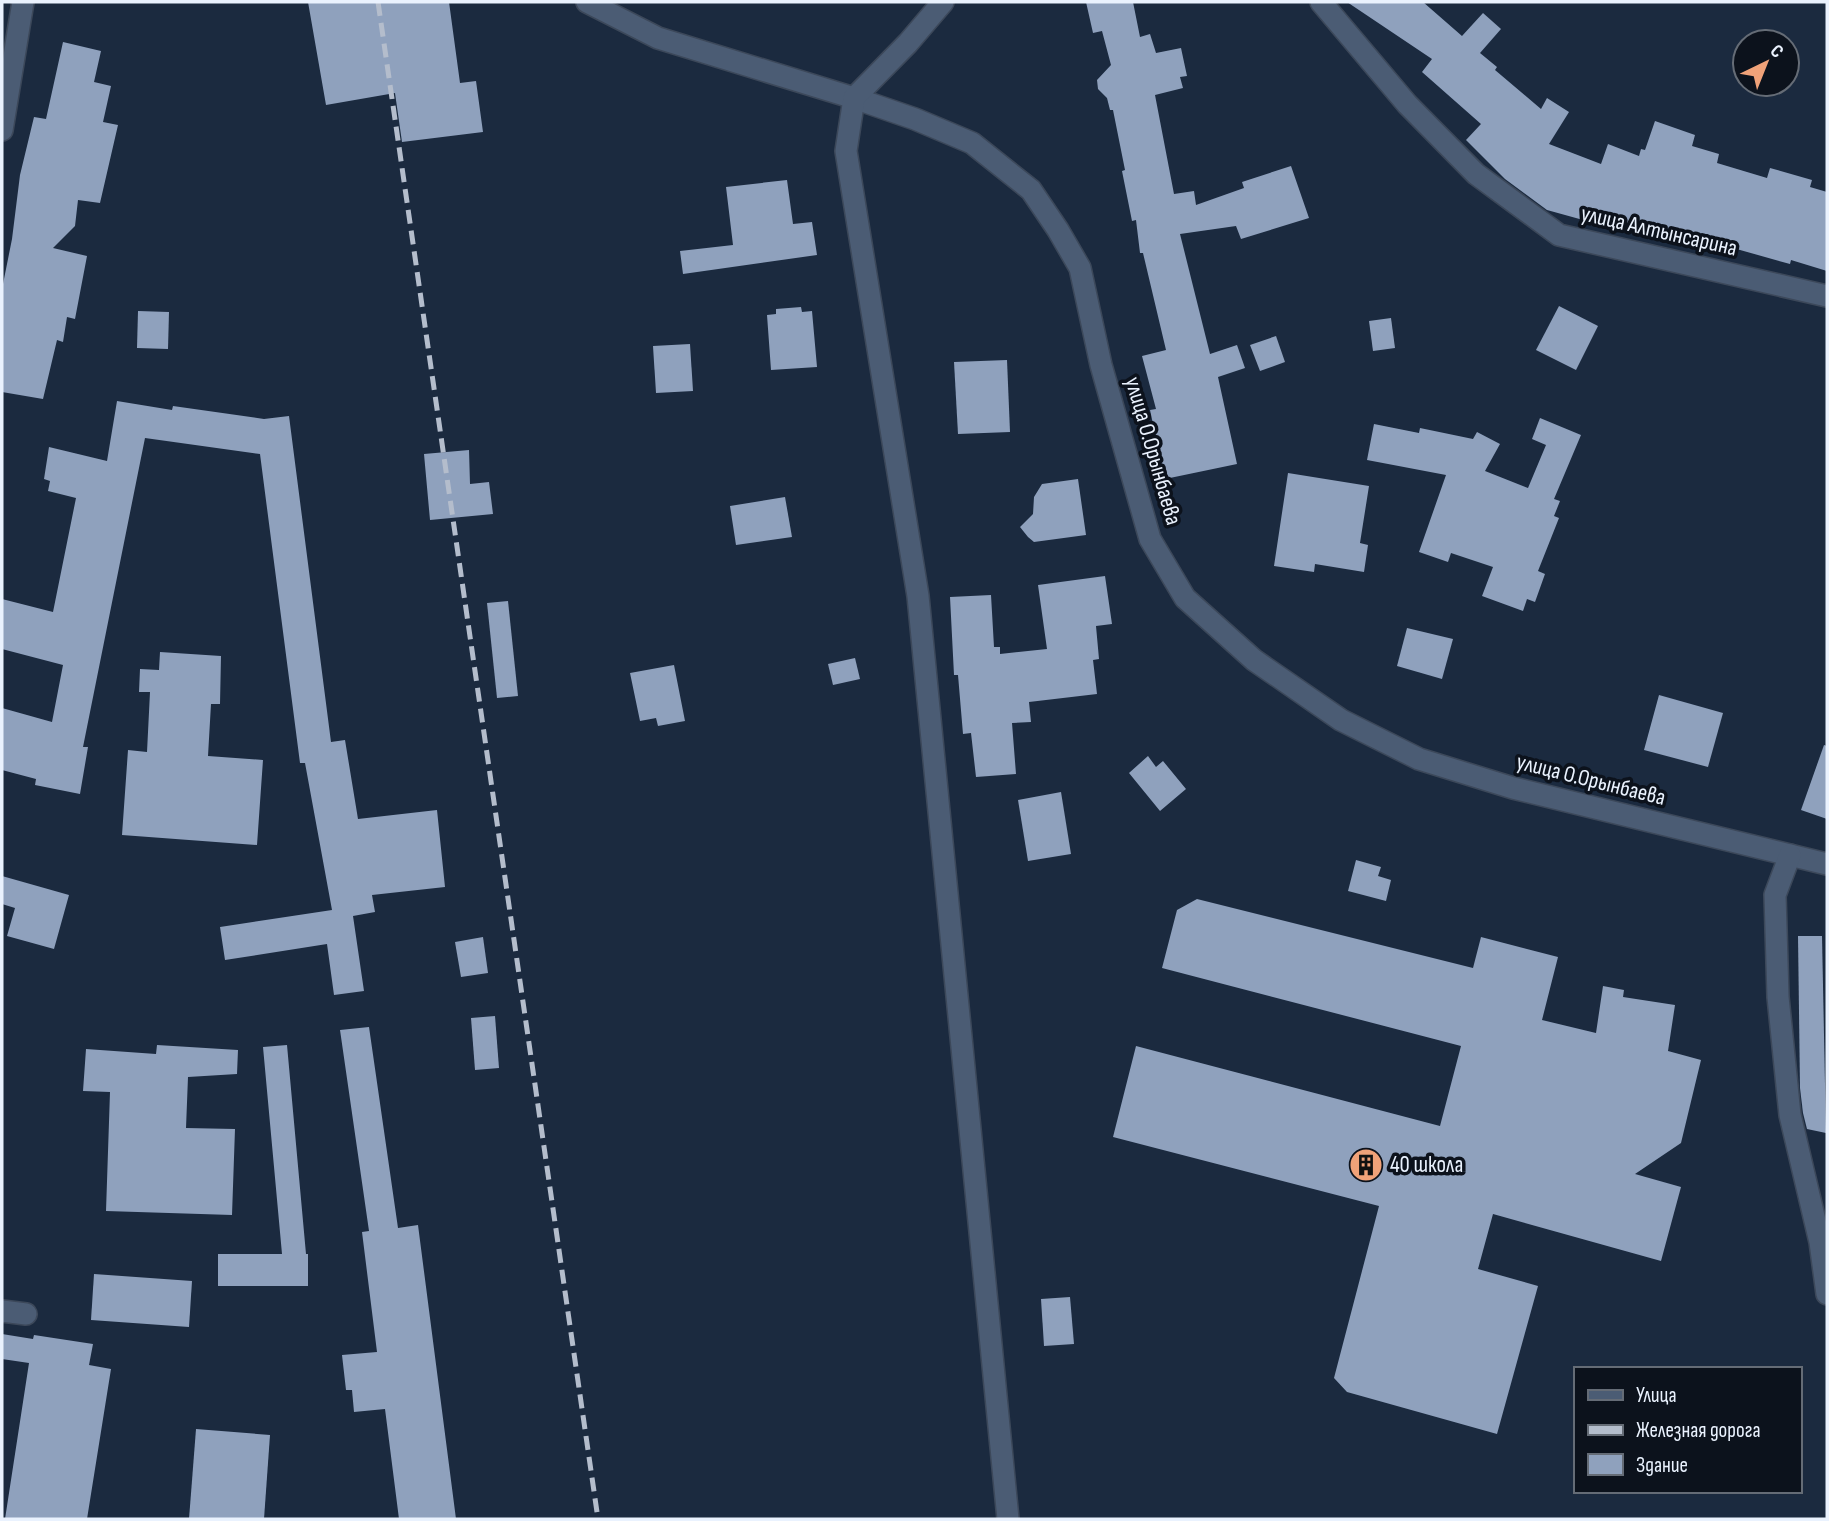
<svg xmlns="http://www.w3.org/2000/svg" width="1829" height="1521" viewBox="0 0 1829 1521" font-family="'Sofia Sans Condensed',sans-serif">
<style>
.building{fill:#8fa1bd}
.lines{fill:none;stroke-linecap:round;stroke-linejoin:round}
.minor-casing{stroke:#3c485a;stroke-width:24}
.minor{stroke:#4b5c74;stroke-width:21}
.rail{stroke:#b4bdcc;stroke-width:5;stroke-dasharray:14 7;stroke-linecap:butt}
.labels{text-anchor:middle;dominant-baseline:central;stroke-width:7;stroke-linejoin:round;paint-order:stroke}
.street-label{font-size:23px;fill:#eaf2fe;stroke:#0c121c}
.poi-label{font-size:23px;fill:#eaf2fe;stroke:#0c121c;text-anchor:start}
</style>
<rect width="100%" height="100%" fill="#1b2a3f"/>
<g class="building">
<polygon points="308,2 449,2 460,83 476,81 483,132 402,142 395,93 326,105"/>
<polygon points="1086,2 1133,2 1140,37 1150,34 1156,53 1181,48 1187,76 1180,77 1183,88 1155,95 1174,194 1194,191 1196,205 1244,188 1242,182 1291,166 1309,218 1241,239 1236,226 1180,234 1210,354 1237,345 1245,368 1218,377 1237,464 1165,479 1150,410 1156,409 1142,356 1166,350 1143,253 1140,253 1136,220 1132,221 1122,171 1125,170 1113,110 1110,110 1107,98 1098,89 1097,80 1111,65 1102,31 1093,33"/>
<polygon points="1347,2 1423,2 1462,36 1483,13 1501,29 1480,53 1497,67 1495,70 1541,109 1547,98 1569,112 1549,144 1601,164 1608,144 1639,156 1641,149 1645,150 1655,121 1695,135 1692,146 1719,154 1717,163 1767,178 1770,168 1812,180 1810,187 1827,192 1827,271 1791,260 1790,264 1708,241 1707,243 1614,221 1612,228 1547,210 1505,179 1466,140 1481,124 1422,72 1432,59"/>
<polygon points="63,42 101,51 94,82 111,86 103,122 118,125 100,203 78,200 75,226 53,248 87,256 75,319 67,317 63,342 57,340 43,399 2,392 2,289 12,239 20,175 34,117 46,119"/>
<polygon points="787,180 793,224 812,222 817,255 683,274 680,251 733,245 726,187"/>
<polygon points="1559,306 1598,326 1576,370 1536,350"/>
<polygon points="801,307 802,312 812,311 817,367 771,370 767,315 776,314 776,309"/>
<polygon points="138,311 169,312 168,349 137,348"/>
<polygon points="1391,318 1395,348 1373,351 1369,321"/>
<polygon points="1276,336 1285,362 1260,371 1250,345"/>
<polygon points="690,344 693,391 656,393 653,346"/>
<polygon points="1007,360 1010,432 958,434 954,362"/>
<polygon points="117,401 172,410 173,406 264,419 289,416 331,742 345,740 358,819 437,810 445,887 372,895 375,912 353,916 364,991 334,995 327,944 225,960 220,927 332,910 305,763 300,763 260,454 145,438 83,747 88,747 80,794 35,785 36,779 2,770 2,708 52,722 63,665 2,649 2,599 53,612 76,498 48,491 50,481 44,479 49,447 107,461"/>
<polygon points="1540,418 1581,435 1554,499 1560,501 1554,516 1559,518 1538,571 1545,574 1535,602 1527,599 1523,611 1482,596 1493,567 1451,553 1448,562 1419,552 1446,475 1367,460 1374,424 1419,433 1420,428 1473,439 1477,432 1500,444 1485,471 1528,488 1546,445 1532,439"/>
<polygon points="469,450 470,484 489,482 493,514 430,520 424,454"/>
<polygon points="1288,473 1369,486 1360,543 1368,545 1364,572 1315,564 1314,572 1274,566"/>
<polygon points="1078,479 1086,535 1034,542 1028,537 1020,527 1033,514 1034,497 1042,484"/>
<polygon points="785,497 792,537 736,545 730,506"/>
<polygon points="1105,576 1112,624 1096,626 1099,659 1093,660 1097,694 1029,702 1031,722 1012,723 1016,774 976,777 971,733 963,734 958,675 954,675 950,597 991,595 994,647 1000,647 1000,654 1047,649 1038,585"/>
<polygon points="508,601 518,696 497,698 487,603"/>
<polygon points="1407,628 1453,639 1442,679 1397,666"/>
<polygon points="160,652 221,656 220,704 211,704 208,756 263,760 257,845 122,835 128,750 147,752 150,692 139,692 140,669 159,670"/>
<polygon points="855,658 860,679 833,685 828,664"/>
<polygon points="674,665 685,721 658,726 656,718 640,721 630,673"/>
<polygon points="1659,695 1723,713 1708,767 1644,750"/>
<polygon points="1824,745 1827,746 1827,819 1801,810"/>
<polygon points="1148,756 1156,767 1163,761 1186,789 1160,811 1129,773"/>
<polygon points="1061,792 1071,854 1028,861 1018,800"/>
<polygon points="1356,860 1381,867 1378,876 1391,880 1386,901 1348,891"/>
<polygon points="2,876 69,895 54,949 7,936 15,908 2,904"/>
<polygon points="1197,899 1473,968 1481,937 1558,957 1542,1020 1596,1033 1603,986 1624,990 1623,997 1675,1005 1668,1051 1701,1060 1681,1143 1635,1174 1681,1187 1661,1261 1493,1214 1478,1269 1538,1286 1497,1434 1347,1392 1334,1378 1379,1206 1113,1137 1136,1046 1440,1126 1461,1046 1162,968 1177,910"/>
<polygon points="1798,936 1822,936 1826,1133 1807,1129 1803,1113 1800,1088"/>
<polygon points="483,937 488,973 461,977 455,942"/>
<polygon points="495,1016 499,1068 475,1070 471,1018"/>
<polygon points="369,1027 398,1228 418,1225 456,1519 399,1519 385,1409 354,1412 352,1390 346,1390 342,1355 377,1352 362,1232 369,1231 340,1030"/>
<polygon points="157,1045 238,1050 237,1074 188,1077 186,1128 235,1129 232,1215 106,1211 110,1092 83,1091 86,1049 156,1054"/>
<polygon points="287,1045 306,1254 308,1254 308,1286 218,1286 218,1254 282,1254 263,1047"/>
<polygon points="94,1274 192,1281 189,1327 91,1320"/>
<polygon points="1070,1297 1074,1344 1044,1346 1041,1299"/>
<polygon points="2,1334 33,1339 34,1335 93,1344 89,1365 111,1369 87,1519 5,1519 29,1363 2,1359"/>
<polygon points="196,1429 270,1435 264,1519 189,1519"/>
</g>
<g class="lines">
<defs>
<g id="minor">
<polyline points="587,2 658,38 854,98 915,119 972,143 1031,190 1058,230 1080,268 1101,365 1150,539 1185,598 1254,660 1341,720 1419,759 1513,788 1827,864"/>
<polyline points="943,2 908,43 854,98 846,151 918,596 1008,1519"/>
<polyline points="1321,2 1407,104 1476,174 1559,235 1827,296"/>
<polyline points="2,130 23,2"/>
<polyline points="1790,855 1775,895 1778,997 1790,1115 1820,1242 1827,1294"/>
<polyline points="2,1311 26,1314"/>
</g>
</defs>
<use href="#minor" class="minor-casing"/>
<use href="#minor" class="minor"/>
<polyline class="rail" points="378,2 598,1519"/>
</g>
<defs>
<symbol id="building-disc" viewBox="-11 -11 22 22"><circle r="9.5" fill="#f0a279" stroke="#0c121c"/><path d="M-4-6H4V6H1V3H-1V6H-4ZM-2.5-4.3h1.7v1.8h-1.7ZM.8-4.3h1.7v1.8H.8ZM-2.5-1h1.7V.8h-1.7ZM.8-1h1.7V.8H.8Z" fill="#111"/></symbol>
</defs>
<g fill-rule="evenodd">
<use href="#building-disc" x="1347" y="1146" width="38" height="38"/>
</g>
<g class="labels">
<g class="street-label">
<text transform="translate(1659 231) rotate(13)">улица Алтынсарина</text>
<text transform="translate(1153 451) rotate(74)">улица О.Орынбаева</text>
<text transform="translate(1591 780) rotate(14)">улица О.Орынбаева</text>
</g>
<g class="poi-label">
<text x="1390" y="1165">40 школа</text>
</g>
</g>
<rect width="1829" height="1521" fill="none" stroke="#eaf2fe" stroke-width="7"/>
<rect x="1574" y="1367" width="228" height="126" fill="#0c121c" stroke="#656c76" stroke-width="2"/>
<rect x="1588" y="1390" width="35" height="10" fill="#4b5c74" stroke="#656c76" stroke-width="2"/>
<text x="1636" y="1402" font-size="21" fill="#eaf2fe">Улица</text>
<rect x="1588" y="1425" width="35" height="10" fill="#b4bdcc" stroke="#656c76" stroke-width="2"/>
<text x="1636" y="1437" font-size="21" fill="#eaf2fe">Железная дорога</text>
<rect x="1588" y="1454" width="35" height="21" fill="#8fa1bd" stroke="#656c76" stroke-width="2"/>
<text x="1636" y="1472" font-size="21" fill="#eaf2fe">Здание</text>
<g transform="translate(1766 63) rotate(43)"><circle r="33" fill="#0c121c" stroke="#656c76" stroke-width="2"/>
<path d="M0-5L12 26L0 18L-12 26Z" fill="#f0a279"/>
<text y="-10" font-size="19" font-weight="bold" text-anchor="middle" fill="#eaf2fe">С</text>
</g>
</svg>
